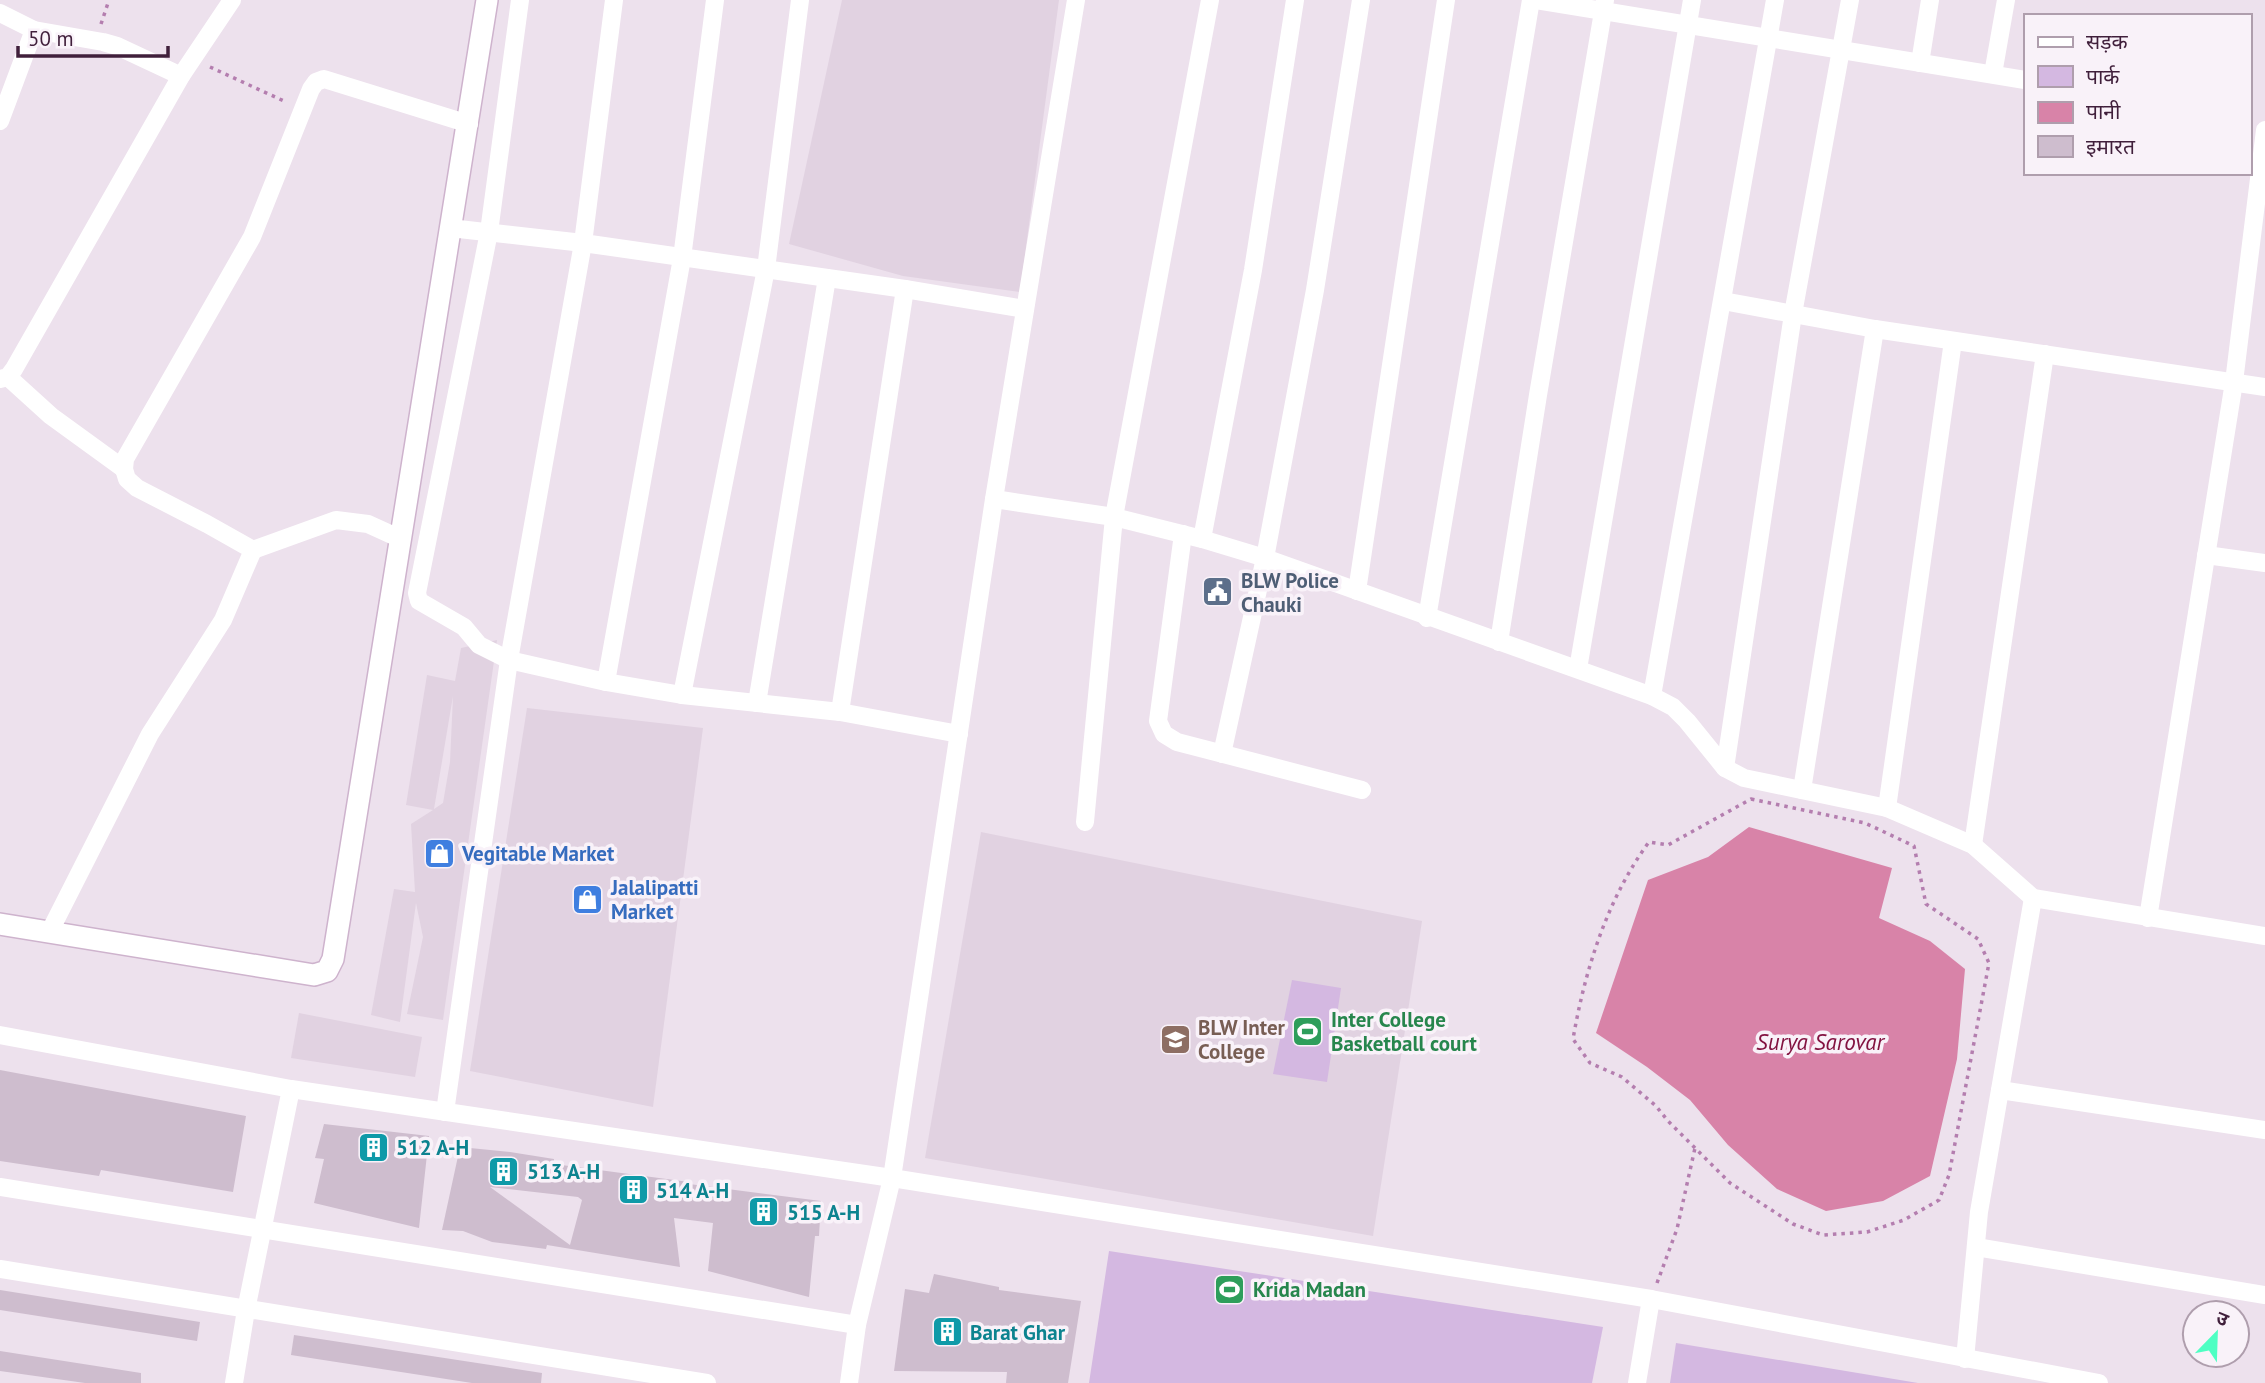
<svg xmlns="http://www.w3.org/2000/svg" width="2265" height="1383" viewBox="0 0 2265 1383" font-family="'PT Sans','Noto Sans Devanagari',sans-serif">
<style>
.built{fill:#e1d2e1;fill-rule:evenodd}
.green{fill:#d4b8e1}
.water{fill:#d883a8}
.building{fill:#cebdce;fill-rule:evenodd}
.lines{fill:none;stroke-linecap:round;stroke-linejoin:round}
.secondary-casing{stroke:#ceb3cd;stroke-width:24}
.path{stroke:#b47eaf;stroke-width:3.5;stroke-dasharray:3.5 5;stroke-linecap:butt}
.street{stroke:#fff;stroke-width:18}
.secondary{stroke:#fff;stroke-width:21}
.labels{text-anchor:middle;dominant-baseline:central;stroke-width:7;stroke-linejoin:round;paint-order:stroke}
.service-label{font-size:21px;font-weight:bold;fill:#4e5e75;stroke:#f9f2f9;text-anchor:start}
.shop-label{font-size:21px;font-weight:bold;fill:#366cbe;stroke:#f9f2f9;text-anchor:start}
.leisure-label{font-size:21px;font-weight:bold;fill:#27864d;stroke:#f9f2f9;text-anchor:start}
.education-label{font-size:21px;font-weight:bold;fill:#785e54;stroke:#f9f2f9;text-anchor:start}
.culture-label{font-size:21px;font-weight:bold;fill:#0d838f;stroke:#f9f2f9;text-anchor:start}
.water-label{font-size:23px;font-style:italic;fill:#831341;stroke:#f9f2f9}
</style>
<rect width="100%" height="100%" fill="#ede1ed"/>
<g class="built">
<polygon points="842,0 1059,0 1020,292 903,276 789,244"/>
<path d="M497,640L443,1020L407,1014L423,937L416,903L400,1022L371,1015L394,889L415,892L411,824L433,810L406,805L427,675L455,681L461,648ZM453,696L450,762L443,803L434,809Z"/>
<polygon points="527,708 703,728 653,1107 470,1071"/>
<polygon points="981,832 1422,921 1373,1236 925,1158"/>
<polygon points="299,1013 422,1037 415,1077 291,1058"/>
</g>
<g class="green">
<polygon points="1292,980 1341,988 1327,1082 1273,1074"/>
<polygon points="1109,1251 1603,1327 1592,1383 1089,1383"/>
<polygon points="1676,1343 1918,1383 1670,1383"/>
</g>
<polygon class="water" points="1749,827 1892,868 1879,918 1930,941 1965,969 1957,1059 1930,1176 1883,1201 1826,1211 1777,1189 1728,1145 1690,1100 1647,1067 1596,1033 1648,880 1708,857"/>
<g class="building">
<polygon points="0,1070 246,1116 233,1192 101,1170 99,1176 0,1161"/>
<polygon points="324,1124 429,1136 419,1228 314,1203 324,1159 315,1158"/>
<path d="M460,1147L510,1152L554,1159V1164L689,1182V1184L821,1201L819,1236H815L809,1297L708,1271L713,1223L674,1218L680,1267L547,1245L546,1249L492,1242L463,1231L442,1230ZM490,1187L578,1197L582,1200L570,1245Z"/>
<polygon points="934,1274 999,1287 999,1290 1081,1301 1068,1383 1006,1383 1007,1372 894,1371 905,1289 929,1293"/>
<polygon points="0,1290 200,1322 197,1341 0,1310"/>
<polygon points="294,1335 542,1373 541,1383 472,1383 291,1355"/>
<polygon points="0,1351 141,1373 141,1383 85,1383 0,1371"/>
</g>
<g class="lines">
<defs>
<polyline id="secondary" points="0,924 314,975 327,971 333,959 487,0"/>
</defs>
<use href="#secondary" class="secondary-casing"/>
<g class="path">
<polyline points="101,24 109,0"/>
<polyline points="210,67 286,102"/>
<path d="M1751,799L1865,823L1914,846L1926,904L1978,939L1989,963L1949,1175L1939,1200L1904,1220L1867,1232L1823,1235L1793,1224L1730,1183L1668,1121L1656,1106L1622,1077L1590,1063L1573,1039C1585,970 1607,899 1649,842L1668,845Z"/>
<polyline points="1657,1283 1677,1229 1695,1148"/>
</g>
<g class="street">
<polyline points="520,0 489,232 417,593 419,601 464,627 479,645 509,660 606,682 682,258 715,0"/>
<polyline points="1536,0 2025,80"/>
<polyline points="0,13 34,30 103,42 117,46 181,76"/>
<polyline points="1920,63 1930,0"/>
<polyline points="1993,74 2006,0"/>
<polyline points="0,121 34,30"/>
<polyline points="450,228 583,243 905,289 1025,309"/>
<polyline points="1723,301 1875,329 2265,387"/>
<polyline points="8,377 51,416 124,469"/>
<polyline points="0,379 8,377 14,369 181,76 232,0"/>
<polyline points="994,499 1114,517 1202,539 1265,558 1652,696 1673,707 1687,721 1725,768 1744,778 1887,808 1973,845 2033,898"/>
<polyline points="1183,534 1158,721 1164,734 1177,742 1362,790"/>
<polyline points="1202,539 1253,270 1295,0"/>
<polyline points="253,550 336,520 368,524 401,539"/>
<polyline points="2206,555 2265,563"/>
<polyline points="1357,591 1446,0"/>
<polyline points="1427,618 1531,0"/>
<polyline points="1499,642 1538,395 1605,0"/>
<polyline points="1578,669 1692,0"/>
<polyline points="606,682 682,695 840,712 959,734"/>
<polyline points="682,695 766,269 800,0"/>
<polyline points="1652,696 1775,0"/>
<polyline points="757,703 827,278"/>
<polyline points="840,712 905,289"/>
<polyline points="1222,754 1265,558 1315,290 1361,0"/>
<polyline points="1725,768 1793,314 1850,0"/>
<polyline points="1802,790 1875,329"/>
<polyline points="1887,808 1953,341"/>
<polyline points="1085,822 1114,517 1210,0"/>
<polyline points="1973,845 2045,354"/>
<polyline points="2148,918 2234,382 2265,130"/>
<polyline points="49,933 150,734 223,620 253,550 207,524 137,488 127,479 124,469 125,459 252,237 311,89 316,82 324,79 469,124"/>
<polyline points="0,1035 291,1089 892,1178 1651,1299 2099,1383"/>
<polyline points="2000,1090 2265,1130"/>
<polyline points="445,1112 509,660 583,243 614,0"/>
<polyline points="0,1187 857,1325"/>
<polyline points="1976,1247 2265,1295"/>
<polyline points="0,1269 707,1383"/>
<polyline points="1965,1359 1979,1212 2033,898 2265,936"/>
<polyline points="234,1383 246,1310 291,1089"/>
<polyline points="849,1383 857,1325 892,1178 994,499 1076,0"/>
<polyline points="1637,1383 1651,1299"/>
</g>
<use href="#secondary" class="secondary"/>
</g>
<defs>
<symbol id="civic-square" viewBox="-11 -11 22 22"><rect x="-9" y="-9" width="18" height="18" rx="4" fill="#5c6f8a" stroke="#f9f2f9"/><path d="M-.6-6.5H3V-4.5H.6V-3L4-1V1h2V6H-6V1h2V-1L-.6-3ZM-1.2 2.5V6h2.4V2.5Z" fill="#fff"/></symbol>
<symbol id="shop-square" viewBox="-11 -11 22 22"><rect x="-9" y="-9" width="18" height="18" rx="4" fill="#3f7fe0" stroke="#f9f2f9"/><path d="M-5-2.5h2.3a2.7 3.5 0 0 1 5.4 0H5L5.5 6h-11ZM-1.5-2.5h3a1.5 2.3 0 0 0-3 0Z" fill="#fff"/></symbol>
<symbol id="stadium-square" viewBox="-11 -11 22 22"><rect x="-9" y="-9" width="18" height="18" rx="4" fill="#2e9e5b" stroke="#f9f2f9"/><path d="M0-5a6.5 5 0 1 0 0 10a6.5 5 0 1 0 0-10ZM-3.5-1.8h7v3.6h-7Z" fill="#fff"/></symbol>
<symbol id="university-square" viewBox="-11 -11 22 22"><rect x="-9" y="-9" width="18" height="18" rx="4" fill="#8d6e63" stroke="#f9f2f9"/><path d="M0-5L7-2L0 1L-7-2ZM-4 1L0 2.5L4 1V4Q0 6-4 4Z" fill="#fff"/></symbol>
<symbol id="building-square" viewBox="-11 -11 22 22"><rect x="-9" y="-9" width="18" height="18" rx="4" fill="#0f9aa8" stroke="#f9f2f9"/><path d="M-4-6H4V6H1V3H-1V6H-4ZM-2.5-4.3h1.7v1.8h-1.7ZM.8-4.3h1.7v1.8H.8ZM-2.5-1h1.7V.8h-1.7ZM.8-1h1.7V.8H.8Z" fill="#fff"/></symbol>
</defs>
<g fill-rule="evenodd">
<use href="#civic-square" x="1200" y="574" width="35" height="35"/>
<use href="#shop-square" x="422" y="836" width="35" height="35"/>
<use href="#shop-square" x="570" y="882" width="35" height="35"/>
<use href="#stadium-square" x="1290" y="1014" width="35" height="35"/>
<use href="#university-square" x="1158" y="1022" width="35" height="35"/>
<use href="#building-square" x="356" y="1130" width="35" height="35"/>
<use href="#building-square" x="486" y="1154" width="35" height="35"/>
<use href="#building-square" x="616" y="1172" width="35" height="35"/>
<use href="#building-square" x="746" y="1194" width="35" height="35"/>
<use href="#stadium-square" x="1212" y="1272" width="35" height="35"/>
<use href="#building-square" x="930" y="1314" width="35" height="35"/>
</g>
<g class="labels">
<g class="service-label">
<text x="1241" y="580">BLW Police<tspan x="1241" dy="24">Chauki</tspan></text>
</g>
<g class="shop-label">
<text x="462" y="853">Vegitable Market</text>
<text x="611" y="887">Jalalipatti<tspan x="611" dy="24">Market</tspan></text>
</g>
<g class="leisure-label">
<text x="1331" y="1019">Inter College<tspan x="1331" dy="24">Basketball court</tspan></text>
<text x="1253" y="1289">Krida Madan</text>
</g>
<g class="education-label">
<text x="1198" y="1027">BLW Inter<tspan x="1198" dy="24">College</tspan></text>
</g>
<g class="culture-label">
<text x="396" y="1147">512 A-H</text>
<text x="527" y="1171">513 A-H</text>
<text x="656" y="1190">514 A-H</text>
<text x="787" y="1212">515 A-H</text>
<text x="970" y="1332">Barat Ghar</text>
</g>
<g class="water-label">
<text x="1820" y="1041">Surya Sarovar</text>
</g>
</g>
<rect x="2024" y="14" width="228" height="161" fill="#f9f2f9" stroke="#af9ead" stroke-width="2"/>
<rect x="2038" y="37" width="35" height="10" fill="#ffffff" stroke="#af9ead" stroke-width="2"/>
<text x="2086" y="49" font-size="21" fill="#401f3b">सड़क</text>
<rect x="2038" y="66" width="35" height="21" fill="#d4b8e1" stroke="#af9ead" stroke-width="2"/>
<text x="2086" y="84" font-size="21" fill="#401f3b">पार्क</text>
<rect x="2038" y="102" width="35" height="21" fill="#d883a8" stroke="#af9ead" stroke-width="2"/>
<text x="2086" y="119" font-size="21" fill="#401f3b">पानी</text>
<rect x="2038" y="136" width="35" height="21" fill="#cebdce" stroke="#af9ead" stroke-width="2"/>
<text x="2086" y="154" font-size="21" fill="#401f3b">इमारत</text>
<g transform="translate(2216 1334) rotate(23)"><circle r="33" fill="#f9f2f9" stroke="#af9ead" stroke-width="2"/>
<path d="M0-5L12 26L0 18L-12 26Z" fill="#4effc3"/>
<text y="-10" font-size="19" font-weight="bold" text-anchor="middle" fill="#401f3b">उ</text>
</g>
<path d="M18 46v10h150v-10" fill="none" stroke="#401f3b" stroke-width="3.5"/>
<text x="28" y="46" font-size="21" fill="#401f3b" stroke="#f9f2f9" stroke-width="5" paint-order="stroke">50 m</text>
</svg>
